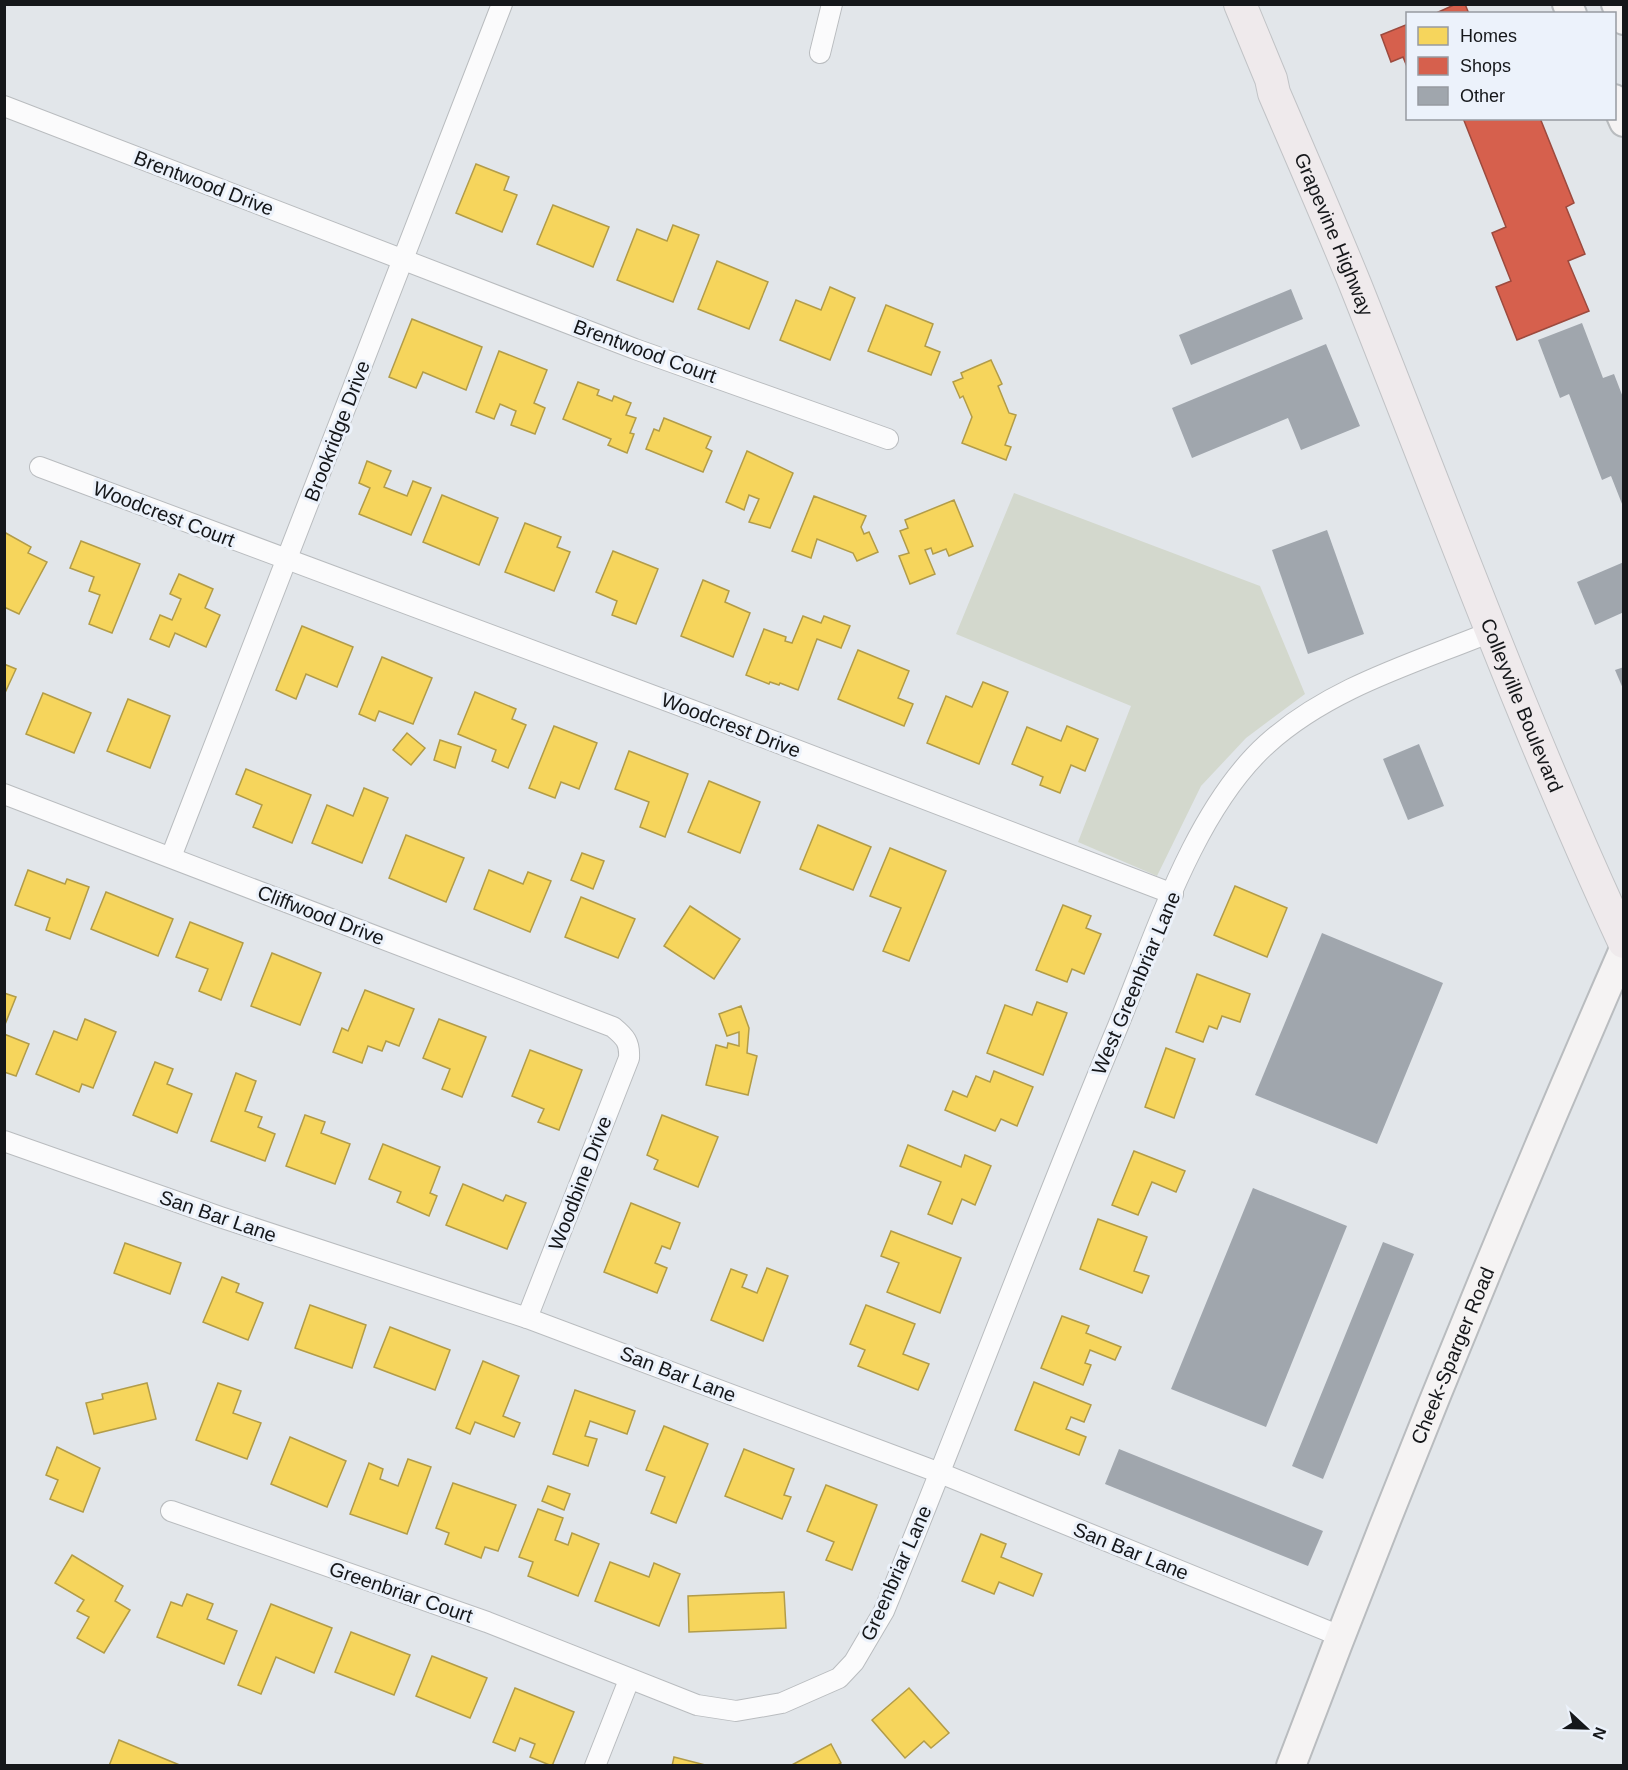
<svg xmlns="http://www.w3.org/2000/svg" width="1628" height="1770" viewBox="0 0 1628 1770" font-family="Arial,sans-serif">
<style>
.green{fill:#d3d8cd}
.homes{fill:#f6d55c;stroke:#b29c48;stroke-width:1.5}
.shops{fill:#d6604d;stroke:#9c4a3e;stroke-width:1.5}
.building{fill:#a0a6ad}
.lines{fill:none;stroke-linecap:round;stroke-linejoin:round}
.minor-casing{stroke:#b9bcbf;stroke-width:22}
.secondary-casing{stroke:#b9bcbf;stroke-width:32}
.primary-casing{stroke:#c1c3c6;stroke-width:34}
.minor{stroke:#fbfbfc;stroke-width:20}
.secondary{stroke:#f5f3f3;stroke-width:28}
.primary{stroke:#efeaec;stroke-width:32}
.labels{text-anchor:middle;dominant-baseline:central;stroke-width:6;stroke-linejoin:round;paint-order:stroke}
.street-label{font-size:20px;fill:#15171a;stroke:#ecf2fb}
</style>
<rect width="100%" height="100%" fill="#e2e6ea"/>
<polygon class="green" points="1014,493 1260,586 1305,694 1246,738 1201,786 1157,876 1078,842 1131,706 956,634"/>
<g class="homes">
<polygon points="476,164 509,177 504,190 517,195 502,232 456,213"/>
<polygon points="553,205 609,227 593,267 537,244"/>
<polygon points="673,225 699,235 673,302 617,280 637,229 667,241"/>
<polygon points="717,261 768,282 749,329 698,309"/>
<polygon points="830,287 855,298 830,360 780,340 796,300 821,310"/>
<polygon points="886,305 933,324 925,346 940,352 931,375 868,351"/>
<polygon points="412,319 482,347 466,390 423,372 416,388 389,377"/>
<polygon points="499,351 547,370 534,403 545,408 535,434 511,425 516,411 500,404 494,419 476,412"/>
<polygon points="991,360 1002,384 998,386 1009,413 1016,415 1005,445 1011,447 1006,460 962,443 972,417 963,396 960,398 953,382 963,378 961,373"/>
<polygon points="578,382 599,390 597,395 612,401 614,396 631,403 626,415 636,418 630,433 634,434 627,453 608,445 611,439 563,419"/>
<polygon points="664,418 711,437 706,448 712,451 703,472 646,449 654,429 659,431"/>
<polygon points="747,451 793,473 770,528 749,522 759,499 749,495 744,510 726,502"/>
<polygon points="367,461 391,471 384,487 407,496 413,481 431,488 411,535 359,514 370,488 359,483"/>
<polygon points="442,495 498,518 479,565 423,542"/>
<polygon points="814,496 866,516 861,527 864,534 869,532 878,552 857,561 853,553 817,539 811,558 792,551"/>
<polygon points="954,500 973,546 949,556 946,549 933,554 931,548 925,550 935,574 910,584 899,556 909,553 900,531 908,528 905,520"/>
<polygon points="525,523 561,537 557,547 570,552 554,591 505,572"/>
<polygon points="4,532 31,547 28,553 47,562 19,614 4,607"/>
<polygon points="81,541 140,564 112,633 89,624 100,595 89,591 94,577 70,568"/>
<polygon points="613,551 658,569 636,624 612,615 617,601 596,592"/>
<polygon points="179,574 213,589 205,608 220,615 206,647 175,633 169,647 150,639 160,615 172,620 181,599 170,594"/>
<polygon points="703,580 729,591 725,602 750,613 733,657 681,636"/>
<polygon points="803,616 821,623 824,616 850,626 841,648 817,639 798,690 780,683 779,685 770,682 769,684 746,675 764,629 786,637 785,641 792,643"/>
<polygon points="302,626 353,647 337,687 306,674 296,699 276,690"/>
<polygon points="858,650 909,671 898,698 913,704 904,726 838,699"/>
<polygon points="382,657 432,678 413,724 379,711 375,721 359,714"/>
<polygon points="4,664 16,669 4,695"/>
<polygon points="983,682 1008,692 979,764 927,743 946,696 972,707"/>
<polygon points="475,692 516,709 512,719 526,725 508,768 492,761 496,750 458,734"/>
<polygon points="43,693 91,713 74,753 26,734"/>
<polygon points="128,699 170,716 150,768 107,751"/>
<polygon points="554,726 597,743 579,789 561,782 555,798 529,788"/>
<polygon points="1067,726 1098,739 1085,771 1071,765 1060,793 1040,785 1043,777 1012,764 1027,727 1061,741"/>
<polygon points="407,733 425,748 411,765 393,750"/>
<polygon points="440,740 461,747 455,768 434,760"/>
<polygon points="629,751 688,774 665,837 640,827 649,802 615,789"/>
<polygon points="246,769 311,795 292,843 253,827 262,805 236,794"/>
<polygon points="709,781 760,802 740,853 688,832"/>
<polygon points="364,788 388,798 362,863 312,843 327,805 353,816"/>
<polygon points="818,825 871,847 853,890 800,869"/>
<polygon points="406,835 464,858 446,902 389,878"/>
<polygon points="890,848 946,871 909,961 883,951 901,908 870,896"/>
<polygon points="582,853 604,861 593,889 571,880"/>
<polygon points="28,870 65,884 67,879 89,887 70,939 46,930 50,918 15,905"/>
<polygon points="489,870 523,884 528,872 551,881 530,932 474,909"/>
<polygon points="1235,886 1287,908 1267,957 1214,935"/>
<polygon points="106,892 173,919 158,956 91,929"/>
<polygon points="581,897 635,919 618,958 565,937"/>
<polygon points="1063,905 1091,916 1086,928 1101,934 1084,974 1072,969 1067,982 1036,970"/>
<polygon points="690,906 740,939 714,979 664,946"/>
<polygon points="190,922 243,943 221,1000 199,991 208,969 176,957"/>
<polygon points="272,953 321,973 300,1025 251,1006"/>
<polygon points="1197,974 1250,994 1240,1022 1222,1016 1217,1029 1209,1026 1203,1042 1176,1032"/>
<polygon points="365,990 414,1009 399,1046 386,1041 382,1051 368,1046 362,1063 333,1052 342,1028 348,1031"/>
<polygon points="4,993 16,997 4,1027"/>
<polygon points="1037,1002 1067,1013 1043,1075 987,1053 1005,1005 1032,1015"/>
<polygon points="741,1006 749,1028 747,1053 757,1056 748,1095 706,1085 716,1045 727,1048 728,1043 739,1046 739,1032 727,1036 719,1014"/>
<polygon points="85,1019 116,1032 93,1088 82,1084 79,1092 36,1074 54,1031 77,1040"/>
<polygon points="439,1019 486,1037 462,1097 442,1089 450,1069 423,1058"/>
<polygon points="4,1034 29,1044 16,1076 4,1072"/>
<polygon points="1166,1048 1195,1059 1174,1118 1145,1107"/>
<polygon points="530,1050 582,1070 559,1130 538,1122 544,1109 512,1096"/>
<polygon points="155,1062 173,1069 167,1084 192,1094 177,1133 133,1115"/>
<polygon points="994,1071 1033,1087 1017,1126 1001,1119 995,1131 945,1110 953,1091 967,1097 976,1076 990,1082"/>
<polygon points="236,1073 256,1081 245,1111 262,1117 258,1127 275,1134 265,1161 211,1141"/>
<polygon points="305,1115 325,1122 321,1133 350,1144 335,1184 286,1166"/>
<polygon points="662,1115 718,1137 698,1187 654,1169 658,1160 647,1155"/>
<polygon points="383,1144 440,1167 430,1193 437,1196 429,1216 397,1202 401,1192 369,1179"/>
<polygon points="908,1145 961,1167 965,1155 991,1166 975,1205 962,1199 952,1224 928,1214 941,1182 900,1166"/>
<polygon points="1134,1151 1185,1171 1176,1192 1152,1182 1138,1215 1112,1205"/>
<polygon points="463,1184 503,1201 506,1195 526,1203 507,1249 446,1225"/>
<polygon points="631,1203 680,1223 670,1249 662,1246 655,1263 667,1268 657,1293 604,1272"/>
<polygon points="1098,1219 1147,1237 1134,1271 1149,1276 1142,1293 1080,1269"/>
<polygon points="891,1231 961,1258 940,1313 887,1292 899,1263 881,1256"/>
<polygon points="125,1243 181,1263 170,1294 114,1273"/>
<polygon points="767,1268 788,1276 763,1341 711,1320 731,1269 747,1275 742,1287 757,1293"/>
<polygon points="222,1277 239,1284 236,1292 263,1303 248,1340 203,1322"/>
<polygon points="310,1305 366,1325 352,1368 295,1348"/>
<polygon points="866,1305 915,1324 903,1354 929,1364 918,1390 858,1366 865,1350 850,1344"/>
<polygon points="1062,1316 1089,1326 1086,1333 1121,1347 1115,1360 1090,1350 1085,1363 1091,1365 1083,1385 1041,1368"/>
<polygon points="390,1327 450,1350 435,1390 374,1367"/>
<polygon points="483,1361 519,1376 503,1416 520,1423 514,1437 475,1422 470,1434 456,1428"/>
<polygon points="1034,1382 1091,1405 1084,1422 1071,1417 1066,1429 1086,1437 1079,1455 1015,1430"/>
<polygon points="147,1383 156,1419 94,1434 86,1403 103,1399 102,1394"/>
<polygon points="218,1383 241,1391 233,1413 261,1423 247,1459 196,1440"/>
<polygon points="575,1390 635,1411 627,1434 590,1421 585,1436 597,1439 588,1466 553,1454"/>
<polygon points="664,1426 708,1444 676,1523 651,1513 665,1477 646,1470"/>
<polygon points="290,1437 346,1461 327,1507 271,1484"/>
<polygon points="57,1447 100,1468 83,1512 50,1499 58,1480 46,1475"/>
<polygon points="744,1449 794,1469 784,1495 791,1497 782,1519 725,1496"/>
<polygon points="408,1459 431,1467 407,1534 350,1514 369,1463 383,1469 380,1479 398,1486"/>
<polygon points="453,1483 516,1505 498,1551 485,1547 481,1558 445,1544 449,1533 436,1528"/>
<polygon points="826,1485 877,1505 852,1570 826,1560 834,1542 807,1531"/>
<polygon points="548,1486 570,1494 564,1510 542,1501"/>
<polygon points="538,1509 563,1518 555,1540 568,1545 572,1533 599,1544 578,1596 528,1576 533,1562 519,1557"/>
<polygon points="981,1534 1006,1544 1001,1557 1042,1574 1033,1596 999,1582 994,1594 962,1581"/>
<polygon points="72,1555 123,1586 115,1601 130,1610 104,1653 77,1638 89,1617 77,1611 84,1600 55,1583"/>
<polygon points="610,1562 649,1577 654,1563 680,1574 659,1626 595,1601"/>
<polygon points="784,1592 786,1628 689,1632 688,1596"/>
<polygon points="187,1594 213,1604 207,1619 237,1631 224,1664 157,1637 171,1602 182,1606"/>
<polygon points="271,1604 332,1628 314,1673 276,1657 261,1694 238,1685"/>
<polygon points="351,1632 410,1655 394,1695 335,1672"/>
<polygon points="432,1656 487,1678 470,1718 416,1696"/>
<polygon points="515,1688 574,1712 552,1766 530,1757 535,1744 520,1738 515,1751 493,1742"/>
<polygon points="909,1688 949,1733 931,1748 924,1741 905,1758 872,1720"/>
<polygon points="119,1740 182,1766 109,1766"/>
<polygon points="831,1744 841,1763 836,1766 790,1766"/>
<polygon points="674,1757 709,1766 672,1766"/>
</g>
<g class="shops">
<polygon points="1456,4 1465,4 1469,14 1434,14"/>
<polygon points="1408,24 1408,69 1403,57 1391,62 1381,35"/>
<polygon points="1463,118 1540,118 1574,203 1566,207 1585,254 1568,261 1589,311 1517,340 1496,287 1511,281 1492,233 1506,227"/>
</g>
<g class="building">
<polygon points="1291,289 1303,319 1191,365 1179,335"/>
<polygon points="1582,323 1603,378 1614,374 1624,400 1624,509 1611,476 1602,480 1569,394 1560,398 1538,340"/>
<polygon points="1326,344 1360,426 1301,450 1288,418 1192,458 1172,408"/>
<polygon points="1327,530 1364,634 1308,654 1272,550"/>
<polygon points="1624,562 1624,612 1595,625 1577,582"/>
<polygon points="1624,667 1624,691 1615,670"/>
<polygon points="1419,744 1444,806 1408,820 1383,759"/>
<polygon points="1322,933 1443,983 1377,1144 1255,1095"/>
<polygon points="1253,1188 1347,1226 1266,1427 1171,1389"/>
<polygon points="1383,1242 1414,1254 1323,1479 1292,1466"/>
<polygon points="1119,1449 1323,1531 1308,1566 1105,1484"/>
</g>
<g class="lines">
<defs>
<g id="minor">
<polyline points="820,53 832,4"/>
<polyline points="4,106 635,349 888,439"/>
<polyline points="40,467 713,718 1173,894"/>
<path d="M4,794L613,1027C625,1037 630,1042 629,1058L527,1318"/>
<polyline points="171,857 502,4"/>
<polyline points="4,1141 220,1217 527,1318 940,1473 1340,1636"/>
<path d="M171,1511L487,1622L697,1705L736,1711L782,1703L839,1678L854,1662L884,1611C964,1416 1037,1219 1118,1026C1155,936 1194,810 1267,744C1330,687 1415,663 1493,631"/>
<polyline points="595,1766 629,1680"/>
</g>
<g id="secondary">
<polyline points="1567,4 1572,14"/>
<polyline points="1616,4 1624,20"/>
<polyline points="1614,99 1624,122"/>
<path id="s1" d="M1291,1766C1395,1491 1506,1219 1624,949"/>
</g>
<g id="primary">
<path id="s2" d="M1240,4L1271,79L1274,93C1301,156 1329,220 1355,284C1443,504 1524,727 1624,942"/>
</g>
</defs>
<use href="#minor" class="minor-casing"/>
<use href="#secondary" class="secondary-casing"/>
<use href="#primary" class="primary-casing"/>
<use href="#minor" class="minor"/>
<use href="#secondary" class="secondary"/>
<use href="#primary" class="primary"/>
</g>
<g class="labels">
<g class="street-label">
<text transform="translate(204 183) rotate(21)">Brentwood Drive</text>
<text stroke="none"><textPath href="#s2" startOffset="249">Grapevine Highway</textPath></text>
<text transform="translate(645 351) rotate(20)">Brentwood Court</text>
<text transform="translate(337 431) rotate(-69)">Brookridge Drive</text>
<text transform="translate(164 514) rotate(21)">Woodcrest Court</text>
<text stroke="none"><textPath href="#s2" startOffset="756">Colleyville Boulevard</textPath></text>
<text transform="translate(731 725) rotate(21)">Woodcrest Drive</text>
<text transform="translate(321 915) rotate(21)">Cliffwood Drive</text>
<text transform="translate(1136 983) rotate(-67)">West Greenbriar Lane</text>
<text transform="translate(580 1183) rotate(-69)">Woodbine Drive</text>
<text transform="translate(218 1216) rotate(19)">San Bar Lane</text>
<text stroke="none"><textPath href="#s1" startOffset="441">Cheek-Sparger Road</textPath></text>
<text transform="translate(678 1374) rotate(21)">San Bar Lane</text>
<text transform="translate(1131 1551) rotate(22)">San Bar Lane</text>
<text transform="translate(896 1573) rotate(-66)">Greenbriar Lane</text>
<text transform="translate(401 1592) rotate(19)">Greenbriar Court</text>
</g>
</g>
<rect width="1628" height="1770" fill="none" stroke="#15171a" stroke-width="12"/>
<rect x="1406" y="12" width="210" height="108" fill="#ecf2fb" stroke="#969aa1" stroke-width="1.5"/>
<rect x="1418" y="27" width="30" height="18" fill="#f6d55c" stroke="#969aa1" stroke-width="1.5"/>
<text x="1460" y="42" font-size="18" fill="#15171a">Homes</text>
<rect x="1418" y="57" width="30" height="18" fill="#d6604d" stroke="#969aa1" stroke-width="1.5"/>
<text x="1460" y="72" font-size="18" fill="#15171a">Shops</text>
<rect x="1418" y="87" width="30" height="18" fill="#a0a6ad" stroke="#969aa1" stroke-width="1.5"/>
<text x="1460" y="102" font-size="18" fill="#15171a">Other</text>
<g transform="translate(1586 1728) rotate(112)" stroke="#ecf2fb" stroke-width="4.5" paint-order="stroke">
<path d="M0-4.5L10 22L0 15L-10 22Z" fill="#15171a"/>
<text y="-9" font-size="16" font-weight="bold" text-anchor="middle" fill="#15171a">N</text>
</g>
</svg>
